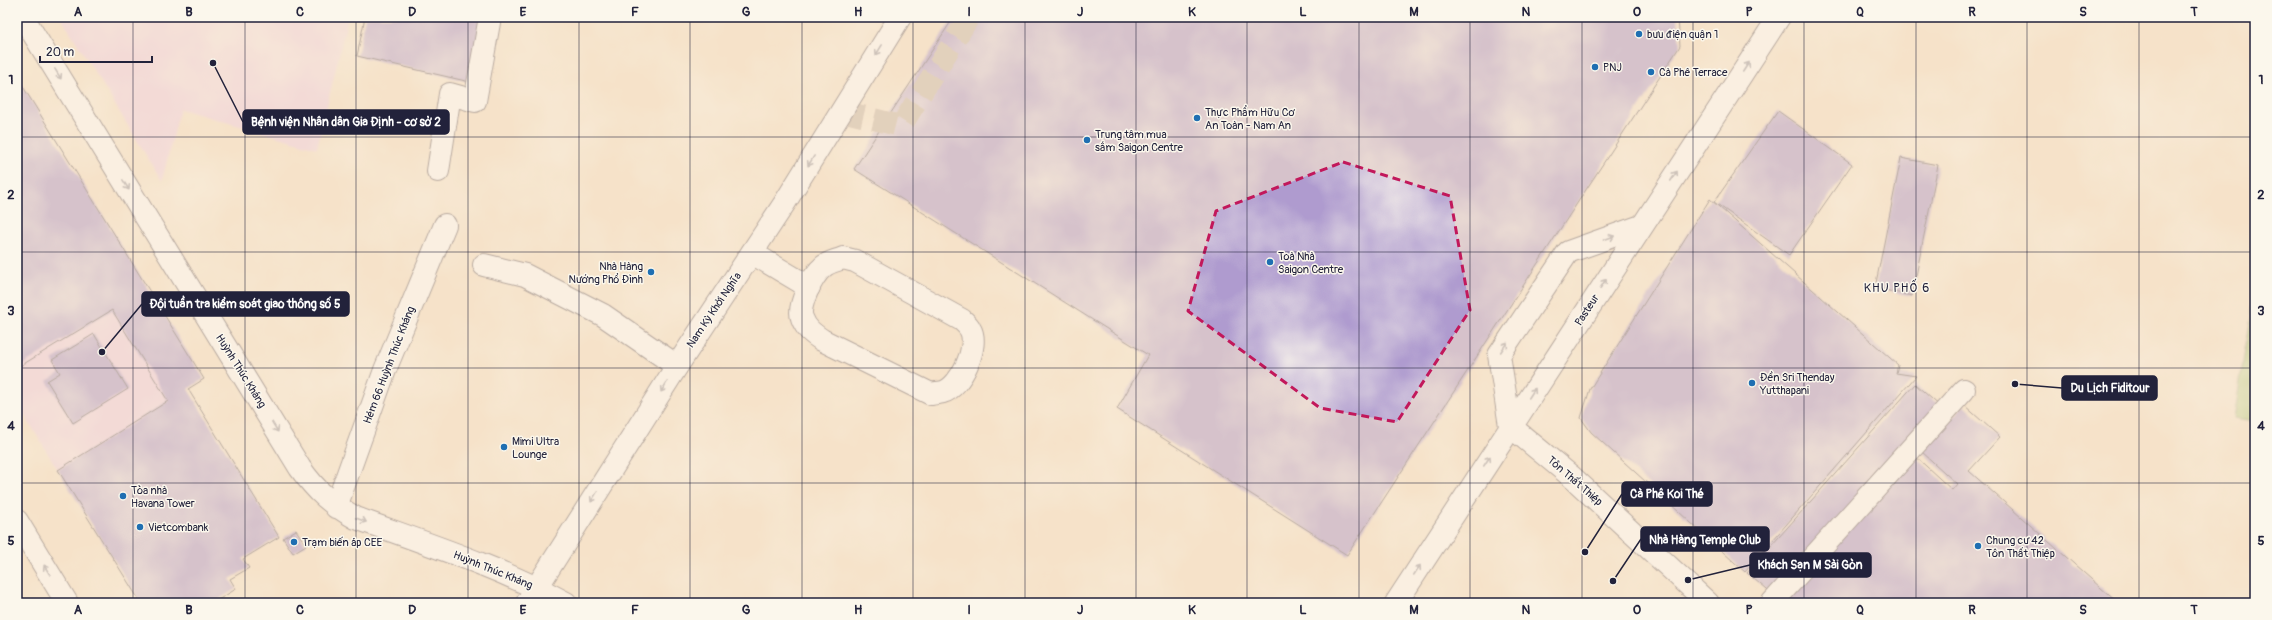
<svg xmlns="http://www.w3.org/2000/svg" width="2272" height="620" viewBox="0 0 2272 620" font-family="Pangolin,sans-serif">
<style>
.built{fill:#efd0e7}
.green{fill:#a2c66f;stroke:#627455}
.building{fill:#af9bcf}
.lines{fill:none;stroke-linecap:round;stroke-linejoin:round}
.minor-tunnel{stroke:#cbbcad;stroke-width:22;stroke-dasharray:22 11;stroke-linecap:butt}
.minor-casing{stroke:#6c656d;stroke-width:24}
.major-casing{stroke:#6c656d;stroke-width:24}
.minor{stroke:#fff;stroke-width:22}
.major{stroke:#fff;stroke-width:22}
.oneway{stroke:#9c9ca7}
.marked{fill:none;stroke:#c2185b;stroke-width:3;stroke-dasharray:8 5;stroke-linejoin:round}
.grid{fill:none;stroke:#22223b;stroke-width:1;stroke-opacity:0.55}
.poi-dot{fill:#1f6fb2;stroke:#fbf7ec;stroke-width:1.5}
.labels{text-anchor:middle;dominant-baseline:central;stroke-width:3;stroke-linejoin:round;paint-order:stroke}
.poi-label{font-size:11px;fill:#22223b;stroke:#fbf7ec;text-anchor:start}
.street-label{font-size:11px;fill:#22223b;stroke:#fbf7ec}
.neighbourhood-label{font-size:12px;letter-spacing:1px;fill:#22223b;stroke:#fbf7ec}
.leader{fill:none;stroke:#22223b;stroke-width:1.5}
.callout-dot{fill:#22223b;stroke:#fbf7ec;stroke-width:1.5}
.callout{fill:#22223b;stroke:#22223b;stroke-width:1.5}
.callout-label{font-size:12px;text-anchor:middle;font-weight:bold;fill:#fff}
.neatline{fill:none;stroke:#22223b;stroke-width:1.5}
.grid-label{font-size:13px;text-anchor:middle;font-weight:bold;fill:#22223b}
</style>
<rect width="100%" height="100%" fill="#fbf7ec"/>
<filter id="ink" filterUnits="userSpaceOnUse"><feTurbulence type="fractalNoise" baseFrequency=".025" numOctaves="2"/><feDisplacementMap in="SourceGraphic" scale="8" xChannelSelector="R" yChannelSelector="G"/><feConvolveMatrix kernelMatrix="1 2 1 2 8 2 1 2 1" color-interpolation-filters="sRGB"/></filter>
<filter id="wash" filterUnits="userSpaceOnUse"><feTurbulence type="fractalNoise" baseFrequency=".012" numOctaves="4" result="noise"/><feDisplacementMap in="SourceGraphic" scale="16" xChannelSelector="R" yChannelSelector="G"/><feGaussianBlur stdDeviation="0.9" result="paint"/><feColorMatrix in="noise" values="0 0 0 0 0 0 0 0 0 0 0 0 0 0 0 0 0 1.4 0 .05"/><feComposite in="paint" operator="in"/></filter>
<g filter="url(#wash)">
<rect width="100%" height="100%" fill="#f5e2c9"/>
<g class="built">
<polygon points="61,17 348,17 317,148 180,109 162,181"/>
<polygon points="17,77 204,379 58,470 17,403"/>
</g>
<polygon class="green" points="2255,285 2255,422 2234,419"/>
<g id="blocks">
<g class="building">
<polygon points="365,17 485,17 470,82 357,56"/>
<polygon points="954,17 1678,17 1680,46 1347,555 1117,409 1148,355 854,169"/>
<polygon points="17,77 204,379 188,389 279,537 243,559 249,568 230,579 236,589 213,603 141,603 58,470 168,401 112,310 17,368"/>
<polygon points="1778,111 1852,164 1789,255 1714,202"/>
<polygon points="1901,158 1938,165 1912,296 1875,288"/>
<polygon points="1710,199 1898,365 1896,373 1916,376 1745,572 1591,432 1581,418 1590,389"/>
<polygon points="94,334 128,389 73,423 47,381 60,373 52,360"/>
<polygon points="1915,384 1941,407 1773,595 1747,573"/>
<polygon points="1964,405 2000,437 1969,471 2118,603 1782,603 1914,455 1952,490 1957,484 1921,451"/>
<polygon points="296,530 306,545 293,553 283,538"/>
</g>
</g>
</g>
<g filter="url(#ink)">
<use href="#blocks" fill-opacity="0" stroke="#6c656d" stroke-width="1"/>
<g class="lines">
<polyline class="minor-tunnel" points="842,111 901,126 969,17"/>
<defs>
<g id="minor">
<path d="M23,17L300,468C317,492 331,504 356,518C427,544 499,567 566,603"/>
<polyline points="438,171 450,94 475,101 490,17"/>
<polyline points="1641,226 1568,252 1499,355 1510,426 1572,477 1708,603"/>
<polyline points="752,253 809,287"/>
<path d="M843,258L855,261L962,320C964,322 968,325 970,329C980,345 961,387 943,392C940,393 935,393 931,394L822,340C813,334 806,329 802,318C797,306 813,275 823,267C828,262 836,261 843,258Z"/>
<polyline points="484,265 525,275 603,315 677,366"/>
<polyline points="336,507 385,370 445,225"/>
<polyline points="1772,603 1964,390"/>
</g>
<g id="major">
<polyline points="17,521 67,603"/>
<polyline points="527,603 677,366 784,204 900,17"/>
<polyline points="1396,603 1779,17"/>
</g>
</defs>
<use href="#minor" class="minor-casing"/>
<use href="#major" class="major-casing"/>
<use href="#minor" class="minor"/>
<use href="#major" class="major"/>
</g>
<defs><path id="oneway-shaft" d="M-6 0H5M1.5-3L5.5 0L1.5 3" fill="none" stroke-width="1.6" stroke-linecap="round" stroke-linejoin="round"/></defs>
<g class="oneway">
<use href="#oneway-shaft" transform="translate(879 50) rotate(122)"/>
<use href="#oneway-shaft" transform="translate(1746 67) rotate(-57)"/>
<use href="#oneway-shaft" transform="translate(58 74) rotate(58)"/>
<use href="#oneway-shaft" transform="translate(811 161) rotate(122)"/>
<use href="#oneway-shaft" transform="translate(1674 176) rotate(-57)"/>
<use href="#oneway-shaft" transform="translate(126 185) rotate(58)"/>
<use href="#oneway-shaft" transform="translate(1609 238) rotate(-20)"/>
<use href="#oneway-shaft" transform="translate(1603 284) rotate(-57)"/>
<use href="#oneway-shaft" transform="translate(1504 347) rotate(-56)"/>
<use href="#oneway-shaft" transform="translate(664 387) rotate(122)"/>
<use href="#oneway-shaft" transform="translate(1532 393) rotate(-57)"/>
<use href="#oneway-shaft" transform="translate(275 427) rotate(58)"/>
<use href="#oneway-shaft" transform="translate(1487 461) rotate(-57)"/>
<use href="#oneway-shaft" transform="translate(594 497) rotate(122)"/>
<use href="#oneway-shaft" transform="translate(361 520) rotate(21)"/>
<use href="#oneway-shaft" transform="translate(47 570) rotate(-121)"/>
<use href="#oneway-shaft" transform="translate(1417 570) rotate(-57)"/>
</g>
</g>
<path d="M0 0H2272V620H0ZM1343,162L1450,196L1470,310L1397,422L1320,408L1188,311L1216,211Z" fill="#f5e2c9" fill-opacity=".55" fill-rule="evenodd"/>
<path class="marked" d="M1343,162L1450,196L1470,310L1397,422L1320,408L1188,311L1216,211Z"/>
<path class="grid" d="M133,17V603M245,17V603M356,17V603M468,17V603M579,17V603M690,17V603M802,17V603M913,17V603M1025,17V603M1136,17V603M1247,17V603M1359,17V603M1470,17V603M1582,17V603M1693,17V603M1804,17V603M1916,17V603M2027,17V603M2139,17V603M17,137H2255M17,252H2255M17,368H2255M17,483H2255"/>
<g class="poi-dot">
<circle cx="1639" cy="34" r="4"/>
<circle cx="1595" cy="67" r="4"/>
<circle cx="1651" cy="72" r="4"/>
<circle cx="1197" cy="118" r="4"/>
<circle cx="1087" cy="140" r="4"/>
<circle cx="1270" cy="262" r="4"/>
<circle cx="651" cy="272" r="4"/>
<circle cx="1752" cy="383" r="4"/>
<circle cx="504" cy="447" r="4"/>
<circle cx="123" cy="496" r="4"/>
<circle cx="140" cy="527" r="4"/>
<circle cx="294" cy="542" r="4"/>
<circle cx="1978" cy="546" r="4"/>
</g>
<g class="labels">
<g class="poi-label">
<text x="1647" y="34">bưu điện quận 1</text>
<text x="1603" y="67">PNJ</text>
<text x="1659" y="72">Cà Phê Terrace</text>
<text x="1205" y="112">Thực Phẩm Hữu Cơ<tspan x="1205" dy="13">An Toàn - Nam An</tspan></text>
<text x="1095" y="134">Trung tâm mua<tspan x="1095" dy="13">sắm Saigon Centre</tspan></text>
<text x="1278" y="256">Toà Nhà<tspan x="1278" dy="13">Saigon Centre</tspan></text>
<text x="643" y="266" text-anchor="end">Nhà Hàng<tspan x="643" dy="13">Nướng Phổ Đình</tspan></text>
<text x="1760" y="377">Đền Sri Thenday<tspan x="1760" dy="13">Yutthapani</tspan></text>
<text x="512" y="441">Mimi Ultra<tspan x="512" dy="13">Lounge</tspan></text>
<text x="131" y="490">Tòa nhà<tspan x="131" dy="13">Havana Tower</tspan></text>
<text x="148" y="527">Vietcombank</text>
<text x="1986" y="540">Chung cư 42<tspan x="1986" dy="13">Tôn Thất Thiệp</tspan></text>
<text x="302" y="542">Trạm biến áp CEE</text>
</g>
<g class="street-label">
<text transform="translate(714 310) rotate(-56)">Nam Kỳ Khởi Nghĩa</text>
<text transform="translate(1587 310) rotate(-57)">Pasteur</text>
<text transform="translate(389 365) rotate(-69)">Hẻm 66 Huỳnh Thúc Kháng</text>
<text transform="translate(241 371) rotate(58)">Huỳnh Thúc Kháng</text>
<text transform="translate(1575 481) rotate(41)">Tôn Thất Thiệp</text>
<text transform="translate(493 570) rotate(22)">Huỳnh Thúc Kháng</text>
</g>
<g class="neighbourhood-label">
<text x="1897" y="288">KHU PHỐ 6</text>
</g>
</g>
<path class="leader" d="M213 63L243 122M102 352L142 304M2015 384L2062 388M1585 552L1622 494M1613 581L1641 539M1688 580L1750 565"/>
<g class="callout-dot">
<circle cx="213" cy="63" r="4"/>
<circle cx="102" cy="352" r="4"/>
<circle cx="2015" cy="384" r="4"/>
<circle cx="1585" cy="552" r="4"/>
<circle cx="1613" cy="581" r="4"/>
<circle cx="1688" cy="580" r="4"/>
</g>
<g class="callout">
<rect x="243" y="110" width="206" height="24" rx="4"/>
<rect x="142" y="292" width="207" height="24" rx="4"/>
<rect x="2062" y="376" width="95" height="24" rx="4"/>
<rect x="1622" y="482" width="90" height="24" rx="4"/>
<rect x="1641" y="527" width="128" height="24" rx="4"/>
<rect x="1750" y="553" width="121" height="24" rx="4"/>
</g>
<g class="callout-label">
<text x="346" y="126">Bệnh viện Nhân dân Gia Định - cơ sở 2</text>
<text x="245" y="308">Đội tuần tra kiểm soát giao thông số 5</text>
<text x="2110" y="392">Du Lịch Fiditour</text>
<text x="1667" y="498">Cà Phê Koi Thé</text>
<text x="1705" y="544">Nhà Hàng Temple Club</text>
<text x="1810" y="569">Khách Sạn M Sài Gòn</text>
</g>
<rect width="2272" height="620" fill="none" stroke="#fbf7ec" stroke-width="44"/>
<path d="M40 56v6h112v-6" fill="none" stroke="#22223b" stroke-width="2"/>
<text x="46" y="56" font-size="12" fill="#22223b" stroke="#fbf7ec" stroke-width="3" paint-order="stroke">20 m</text>
<rect x="22" y="22" width="2228" height="576" class="neatline"/>
<g class="grid-label">
<text x="78" y="16">A</text>
<text x="189" y="16">B</text>
<text x="300" y="16">C</text>
<text x="412" y="16">D</text>
<text x="523" y="16">E</text>
<text x="635" y="16">F</text>
<text x="746" y="16">G</text>
<text x="858" y="16">H</text>
<text x="969" y="16">I</text>
<text x="1080" y="16">J</text>
<text x="1192" y="16">K</text>
<text x="1303" y="16">L</text>
<text x="1414" y="16">M</text>
<text x="1526" y="16">N</text>
<text x="1637" y="16">O</text>
<text x="1749" y="16">P</text>
<text x="1860" y="16">Q</text>
<text x="1972" y="16">R</text>
<text x="2083" y="16">S</text>
<text x="2194" y="16">T</text>
<text x="11" y="84">1</text>
<text x="2261" y="84">1</text>
<text x="11" y="199">2</text>
<text x="2261" y="199">2</text>
<text x="11" y="315">3</text>
<text x="2261" y="315">3</text>
<text x="11" y="430">4</text>
<text x="2261" y="430">4</text>
<text x="11" y="545">5</text>
<text x="2261" y="545">5</text>
<text x="78" y="614">A</text>
<text x="189" y="614">B</text>
<text x="300" y="614">C</text>
<text x="412" y="614">D</text>
<text x="523" y="614">E</text>
<text x="635" y="614">F</text>
<text x="746" y="614">G</text>
<text x="858" y="614">H</text>
<text x="969" y="614">I</text>
<text x="1080" y="614">J</text>
<text x="1192" y="614">K</text>
<text x="1303" y="614">L</text>
<text x="1414" y="614">M</text>
<text x="1526" y="614">N</text>
<text x="1637" y="614">O</text>
<text x="1749" y="614">P</text>
<text x="1860" y="614">Q</text>
<text x="1972" y="614">R</text>
<text x="2083" y="614">S</text>
<text x="2194" y="614">T</text>
</g>
</svg>
